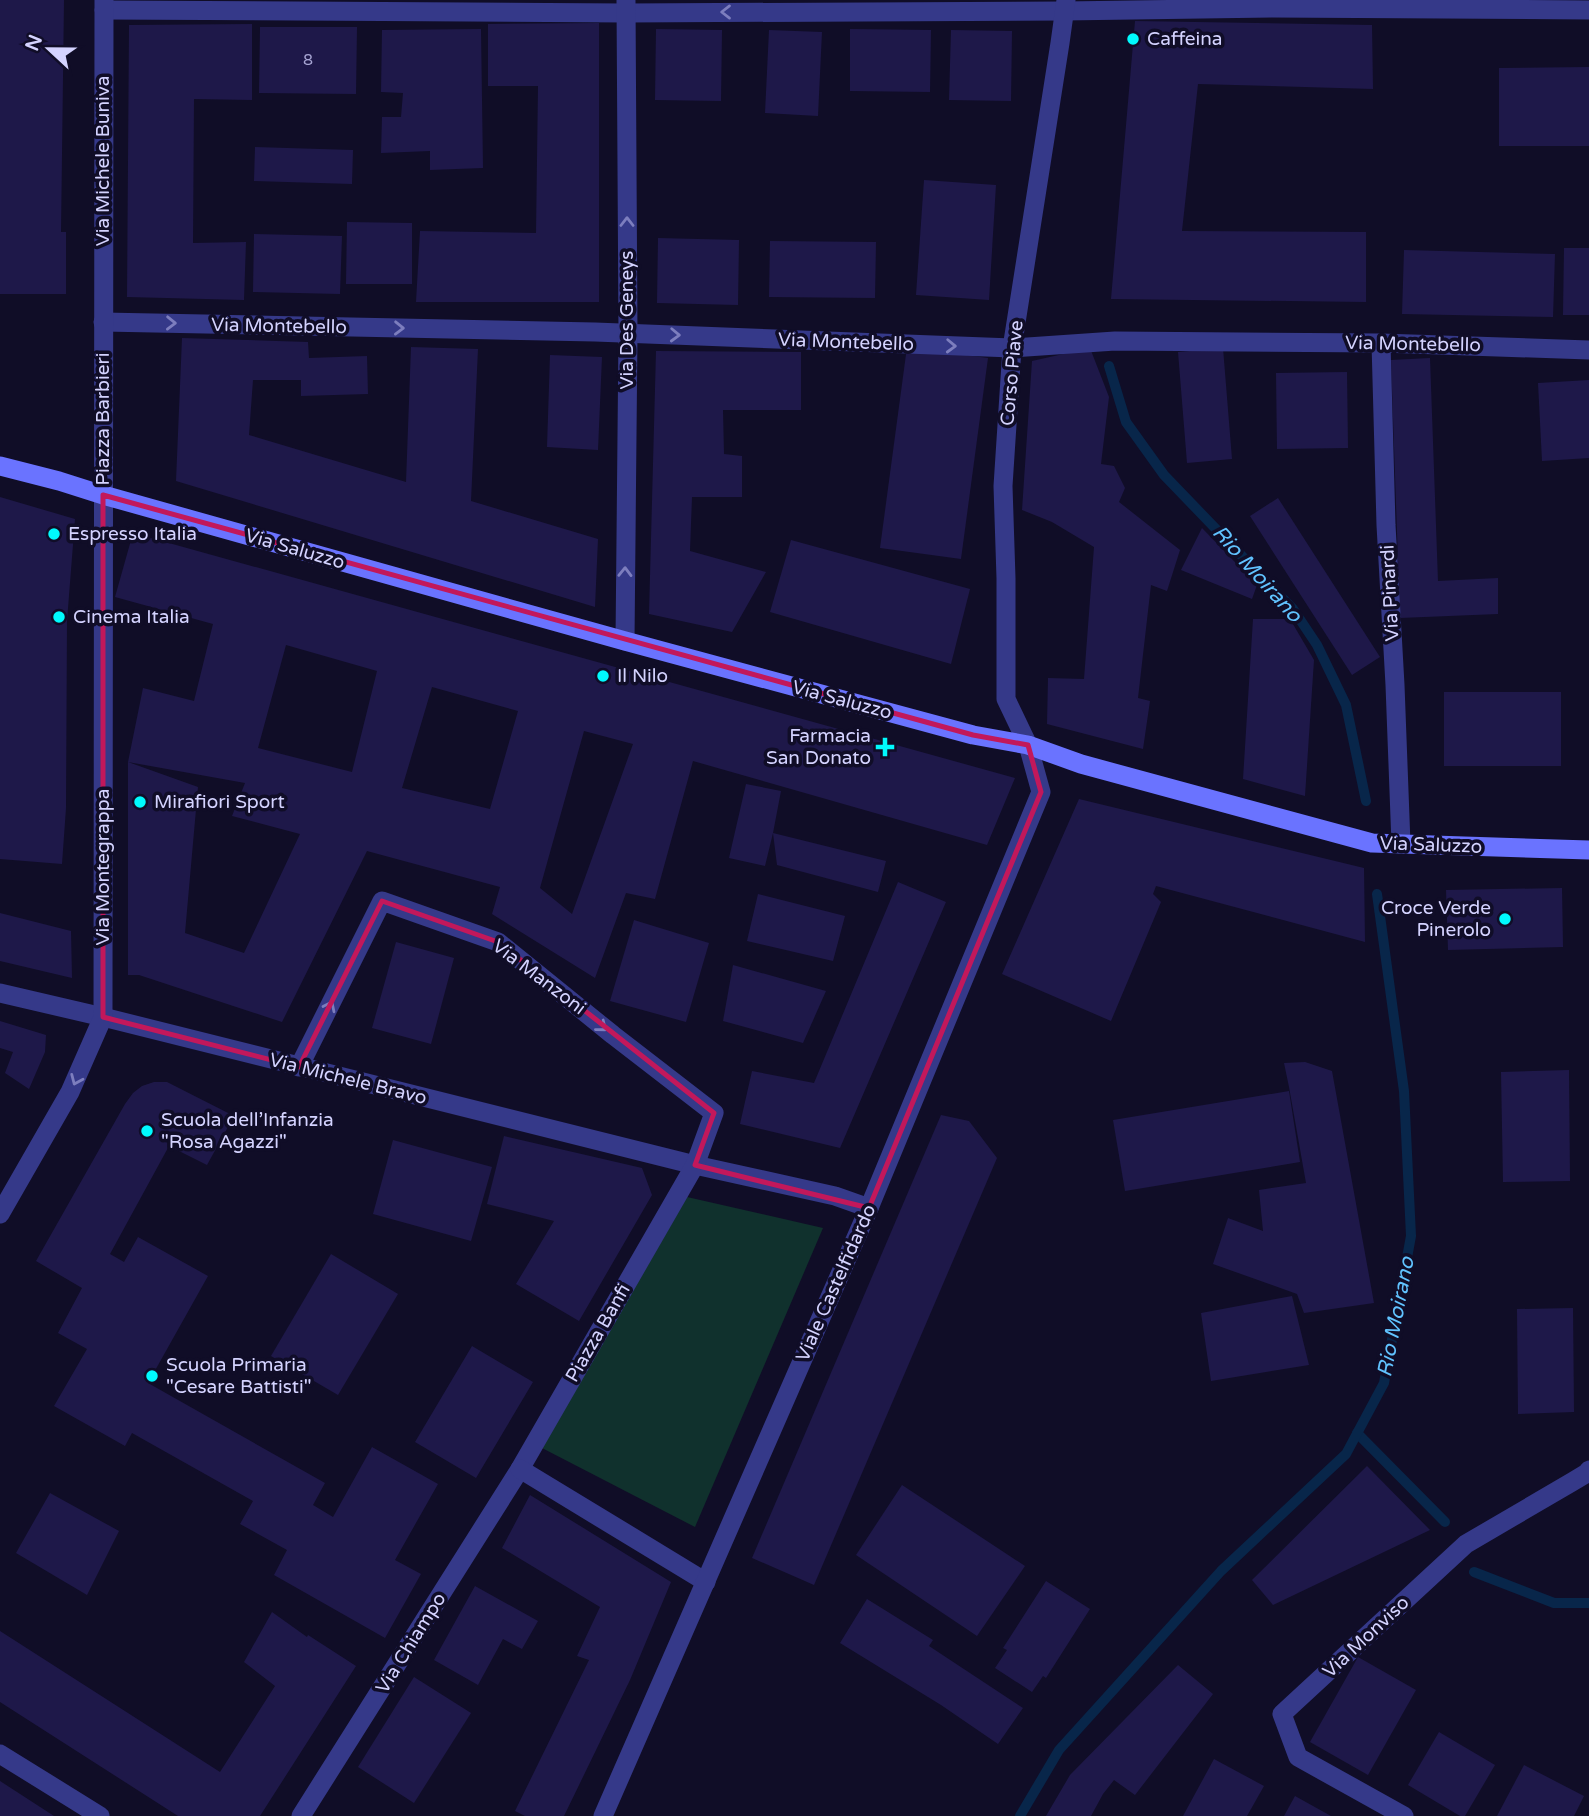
<svg xmlns="http://www.w3.org/2000/svg" width="1589" height="1816" viewBox="0 0 1589 1816" font-family="'Varela Round',sans-serif">
<style>
.green{fill:#10312d}
.lines{fill:none;stroke-linecap:round;stroke-linejoin:round}
.stream{stroke:#08264a;stroke-width:10}
.building{fill:#1e1849;fill-rule:evenodd}
.minor{stroke:#353989;stroke-width:19}
.secondary{stroke:#6a73ff;stroke-width:19}
.oneway{stroke:#7d7ebe}
.marked{fill:none;stroke:#c2185b;stroke-width:5;stroke-linejoin:round}
.poi-dot{fill:#00fafe;stroke:#100d27;stroke-width:2.5}
.labels{text-anchor:middle;dominant-baseline:central;stroke-width:7;stroke-linejoin:round;paint-order:stroke}
.number-label{font-size:16px;fill:#a6a4d2}
.poi-label{font-size:19px;fill:#d4d3ff;stroke:#100d27;text-anchor:start}
.street-label{font-size:19px;fill:#d4d3ff;stroke:#100d27}
.water-label{font-size:21px;font-style:italic;fill:#61c3ff;stroke:#100d27}
</style>
<rect width="100%" height="100%" fill="#100d27"/>
<polygon class="green" points="687,1197 823,1228 695,1527 542,1448"/>
<g class="lines">
<g class="stream">
<polyline points="1109,366 1126,422 1164,475 1293,609 1317,645 1346,705 1366,801"/>
<polyline points="1357,1433 1445,1522"/>
<polyline points="1474,1572 1554,1603 1589,1603"/>
<polyline points="1020,1816 1059,1750 1221,1571 1346,1454 1384,1383 1411,1236 1404,1091 1377,894"/>
</g>
</g>
<g class="building">
<polygon points="0,0 64,0 61,232 66,232 66,294 0,294"/>
<polygon points="1135,21 1372,25 1373,89 1198,84 1182,231 1366,232 1366,302 1111,299"/>
<polygon points="599,23 599,302 416,302 420,231 536,233 538,86 488,86 488,24"/>
<polygon points="252,24 252,100 194,99 193,243 246,242 244,300 127,297 129,25"/>
<polygon points="260,27 357,27 356,94 259,93"/>
<polygon points="481,29 483,168 430,170 430,151 381,153 382,117 401,117 403,93 381,92 382,30"/>
<polygon points="656,29 722,30 721,101 655,100"/>
<polygon points="850,29 931,30 930,92 850,91"/>
<polygon points="769,30 822,32 818,116 765,113"/>
<polygon points="951,30 1012,31 1011,101 949,100"/>
<polygon points="1589,67 1589,146 1499,146 1499,68"/>
<polygon points="255,147 353,150 352,184 254,181"/>
<polygon points="924,180 996,185 989,300 916,295"/>
<polygon points="347,222 412,223 412,284 346,284"/>
<polygon points="254,234 342,236 340,294 253,292"/>
<polygon points="658,238 739,240 738,305 657,303"/>
<polygon points="770,241 876,242 875,298 769,297"/>
<polygon points="1564,248 1589,248 1589,315 1563,315"/>
<polygon points="1404,250 1555,254 1553,317 1402,314"/>
<polygon points="182,338 308,342 309,358 367,356 368,394 301,396 301,380 253,380 249,435 406,482 411,347 478,349 471,501 598,539 595,607 176,481"/>
<polygon points="907,347 988,358 961,559 880,548"/>
<polygon points="1090,348 1109,397 1101,464 1114,466 1125,488 1119,502 1180,550 1167,591 1151,585 1138,698 1150,701 1143,749 1047,724 1048,678 1084,679 1094,547 1052,522 1022,510 1032,361"/>
<polygon points="1223,348 1232,459 1187,463 1178,352"/>
<polygon points="656,351 801,352 801,410 723,410 724,454 742,456 742,497 692,497 690,551 766,572 732,632 649,614"/>
<polygon points="550,355 602,357 598,450 547,447"/>
<polygon points="1430,358 1438,581 1498,578 1498,614 1400,618 1391,360"/>
<polygon points="1347,372 1348,448 1277,449 1276,373"/>
<polygon points="1589,380 1589,458 1542,461 1538,383"/>
<polygon points="0,497 75,519 67,621 66,808 62,864 0,859"/>
<polygon points="1278,498 1380,657 1352,675 1250,516"/>
<polygon points="1202,528 1257,585 1252,599 1181,570"/>
<path d="M133,533L1015,778L987,845L693,761L655,899L626,893L595,978L492,914L500,887L367,851L282,1022L139,975H128V762L143,688L194,701L213,624L115,597ZM286,645L377,671L352,772L258,748ZM432,687L518,711L490,809L402,788ZM584,731L633,744L572,914L540,888ZM128,762L245,783L232,816L300,834L244,953L185,933L198,787Z"/>
<polygon points="791,540 970,589 951,664 770,612"/>
<polygon points="1253,619 1290,619 1314,660 1305,796 1243,779"/>
<rect x="1444" y="692" width="117" height="74"/>
<polygon points="746,784 781,791 773,833 886,861 878,892 777,865 773,833 765,866 729,858"/>
<polygon points="1079,799 1364,868 1365,942 1156,886 1153,894 1161,902 1111,1021 1002,974"/>
<polygon points="898,882 946,902 840,1148 740,1124 752,1071 814,1083"/>
<polygon points="1562,888 1563,947 1448,950 1446,890"/>
<polygon points="758,894 845,916 833,961 747,941"/>
<polygon points="0,913 71,931 72,978 0,961"/>
<polygon points="634,920 709,943 686,1022 610,1001"/>
<polygon points="396,942 454,958 431,1044 372,1028"/>
<polygon points="733,965 826,991 803,1043 723,1021"/>
<polygon points="0,1021 46,1035 45,1052 29,1089 5,1073 13,1052 0,1048"/>
<polygon points="1305,1062 1332,1071 1374,1303 1304,1313 1297,1294 1213,1264 1228,1218 1263,1231 1259,1190 1306,1183 1289,1087 1284,1063"/>
<polygon points="1569,1070 1570,1181 1503,1182 1501,1072"/>
<polygon points="154,1082 167,1082 234,1116 207,1165 169,1146 110,1254 124,1262 138,1237 208,1276 148,1383 325,1483 313,1505 333,1517 372,1447 438,1484 395,1560 421,1574 385,1638 274,1575 287,1550 240,1524 253,1501 132,1433 125,1446 54,1406 87,1349 58,1333 82,1288 36,1261 125,1104 133,1093 142,1086"/>
<polygon points="1289,1091 1300,1162 1125,1191 1113,1120"/>
<polygon points="941,1115 969,1121 997,1158 814,1585 752,1558"/>
<polygon points="504,1136 642,1168 652,1195 579,1321 516,1284 554,1221 487,1204"/>
<polygon points="393,1140 492,1167 471,1241 373,1214"/>
<polygon points="331,1254 398,1294 338,1395 271,1356"/>
<polygon points="1292,1296 1309,1365 1211,1381 1201,1313"/>
<polygon points="1573,1308 1574,1412 1518,1414 1517,1309"/>
<polygon points="472,1346 533,1382 476,1478 415,1442"/>
<polygon points="1367,1466 1430,1530 1273,1605 1252,1580"/>
<polygon points="902,1485 1025,1566 977,1636 856,1555"/>
<polygon points="50,1493 119,1531 87,1595 16,1553"/>
<polygon points="530,1495 671,1582 630,1680 564,1816 525,1816 515,1811 589,1660 577,1656 600,1607 502,1548"/>
<polygon points="1046,1581 1090,1609 1046,1678 1043,1676 1032,1692 995,1668 1007,1650 1003,1648"/>
<polygon points="475,1586 538,1621 522,1649 503,1639 478,1685 434,1660"/>
<polygon points="867,1599 933,1640 929,1646 1023,1708 998,1744 941,1705 840,1643"/>
<polygon points="272,1612 307,1637 308,1635 356,1666 260,1816 178,1816 0,1702 0,1631 220,1772 275,1686 244,1662"/>
<polygon points="1358,1657 1416,1690 1368,1775 1310,1742"/>
<polygon points="1178,1665 1213,1694 1135,1795 1114,1780 1103,1794 1091,1816 1046,1816 1070,1775"/>
<polygon points="414,1677 471,1713 414,1803 358,1767"/>
<polygon points="1439,1732 1495,1765 1465,1816 1460,1816 1408,1785"/>
<polygon points="1214,1759 1264,1786 1247,1816 1183,1816"/>
<polygon points="1524,1765 1584,1796 1574,1816 1497,1816"/>
<polygon points="0,1781 54,1816 0,1816"/>
<polygon points="1295,1796 1331,1816 1284,1816"/>
</g>
<g class="lines">
<g class="minor">
<polyline points="104,10 626,13 1064,11 1272,8 1589,10"/>
<polyline points="103,322 595,332 1012,348 1115,341 1381,343 1589,350"/>
<polyline points="1381,343 1386,525 1395,685 1401,844"/>
<polyline points="625,641 628,333 626,1"/>
<polyline points="0,993 103,1017 695,1165 835,1196 869,1208"/>
<polyline points="299,1067 382,901 498,942 613,1035 714,1113 695,1165 520,1469 301,1816"/>
<polyline points="0,1214 70,1092 103,1017 104,0"/>
<polyline points="520,1469 706,1582"/>
<polyline points="0,1754 100,1816"/>
<polyline points="603,1816 869,1208 1041,792 1028,745 1006,699 1006,578 1003,486 1012,348 1060,43 1066,0"/>
<polyline points="1404,1816 1298,1757 1282,1714 1466,1544 1572,1482 1587,1473 1589,1470"/>
</g>
<polyline class="secondary" points="0,466 59,481 103,495 625,641 973,735 1028,745 1081,764 1372,843 1589,850"/>
</g>
<defs><path id="oneway-chevron" d="M-2-3.5L2.5 0L-2 3.5" fill="none" stroke-width="1.6" stroke-linecap="round" stroke-linejoin="round" transform="scale(1.75)"/></defs>
<g class="oneway">
<use href="#oneway-chevron" transform="translate(726 12) rotate(180)"/>
<use href="#oneway-chevron" transform="translate(627 222) rotate(-90)"/>
<use href="#oneway-chevron" transform="translate(171 323) rotate(1)"/>
<use href="#oneway-chevron" transform="translate(399 328) rotate(1)"/>
<use href="#oneway-chevron" transform="translate(675 335) rotate(2)"/>
<use href="#oneway-chevron" transform="translate(951 346) rotate(2)"/>
<use href="#oneway-chevron" transform="translate(625 572) rotate(-89)"/>
<use href="#oneway-chevron" transform="translate(330 1006) rotate(-64)"/>
<use href="#oneway-chevron" transform="translate(602 1027) rotate(39)"/>
<use href="#oneway-chevron" transform="translate(76 1080) rotate(113)"/>
</g>
<path class="marked" d="M103,495L973,735L1028,745L1041,792L869,1208L695,1165L714,1113L498,942L382,901L299,1067L103,1017Z"/>
<g class="poi-dot">
<circle cx="1133" cy="39" r="7"/>
<circle cx="54" cy="534" r="7"/>
<circle cx="59" cy="617" r="7"/>
<circle cx="603" cy="676" r="7"/>
<path d="M881.5 736.5h7v7h7v7h-7v7h-7v-7h-7v-7h7z"/>
<circle cx="140" cy="802" r="7"/>
<circle cx="1505" cy="919" r="7"/>
<circle cx="147" cy="1131" r="7"/>
<circle cx="152" cy="1376" r="7"/>
</g>
<g class="labels">
<g class="number-label">
<text x="308" y="60">8</text>
</g>
<g class="poi-label">
<text x="1147" y="39">Caffeina</text>
<text x="68" y="534">Espresso Italia</text>
<text x="73" y="617">Cinema Italia</text>
<text x="617" y="676">Il Nilo</text>
<text x="871" y="736" text-anchor="end">Farmacia<tspan x="871" dy="22">San Donato</tspan></text>
<text x="154" y="802">Mirafiori Sport</text>
<text x="1491" y="908" text-anchor="end">Croce Verde<tspan x="1491" dy="22">Pinerolo</tspan></text>
<text x="161" y="1120">Scuola dell’Infanzia<tspan x="161" dy="22">"Rosa Agazzi"</tspan></text>
<text x="166" y="1365">Scuola Primaria<tspan x="166" dy="22">"Cesare Battisti"</tspan></text>
</g>
<g class="street-label">
<text transform="translate(103 161) rotate(-90)">Via Michele Buniva</text>
<text transform="translate(627 320) rotate(-90)">Via Des Geneys</text>
<text transform="translate(279 326) rotate(1)">Via Montebello</text>
<text transform="translate(846 342) rotate(2)">Via Montebello</text>
<text transform="translate(1413 344) rotate(1)">Via Montebello</text>
<text transform="translate(1012 373) rotate(-85)">Corso Piave</text>
<text transform="translate(103 419) rotate(-90)">Piazza Barbieri</text>
<text transform="translate(295 549) rotate(16)">Via Saluzzo</text>
<text transform="translate(1390 593) rotate(-93)">Via Pinardi</text>
<text transform="translate(842 700) rotate(15)">Via Saluzzo</text>
<text transform="translate(1431 845) rotate(2)">Via Saluzzo</text>
<text transform="translate(103 867) rotate(-90)">Via Montegrappa</text>
<text transform="translate(539 977) rotate(37)">Via Manzoni</text>
<text transform="translate(348 1079) rotate(14)">Via Michele Bravo</text>
<text transform="translate(836 1283) rotate(-66)">Viale Castelfidardo</text>
<text transform="translate(598 1333) rotate(-60)">Piazza Banfi</text>
<text transform="translate(1366 1637) rotate(-43)">Via Monviso</text>
<text transform="translate(411 1643) rotate(-58)">Via Chiampo</text>
</g>
<g class="water-label">
<text transform="translate(1257 574) rotate(48)">Rio Moirano</text>
<text transform="translate(1396 1317) rotate(-79)">Rio Moirano</text>
</g>
</g>
<g transform="translate(49 49) rotate(292)" stroke="#100d27" stroke-width="5" paint-order="stroke">
<path d="M0-5L12 26L0 18L-12 26Z" fill="#d4d3ff"/>
<text y="-10" font-size="19" font-weight="bold" text-anchor="middle" fill="#d4d3ff">N</text>
</g>
</svg>
